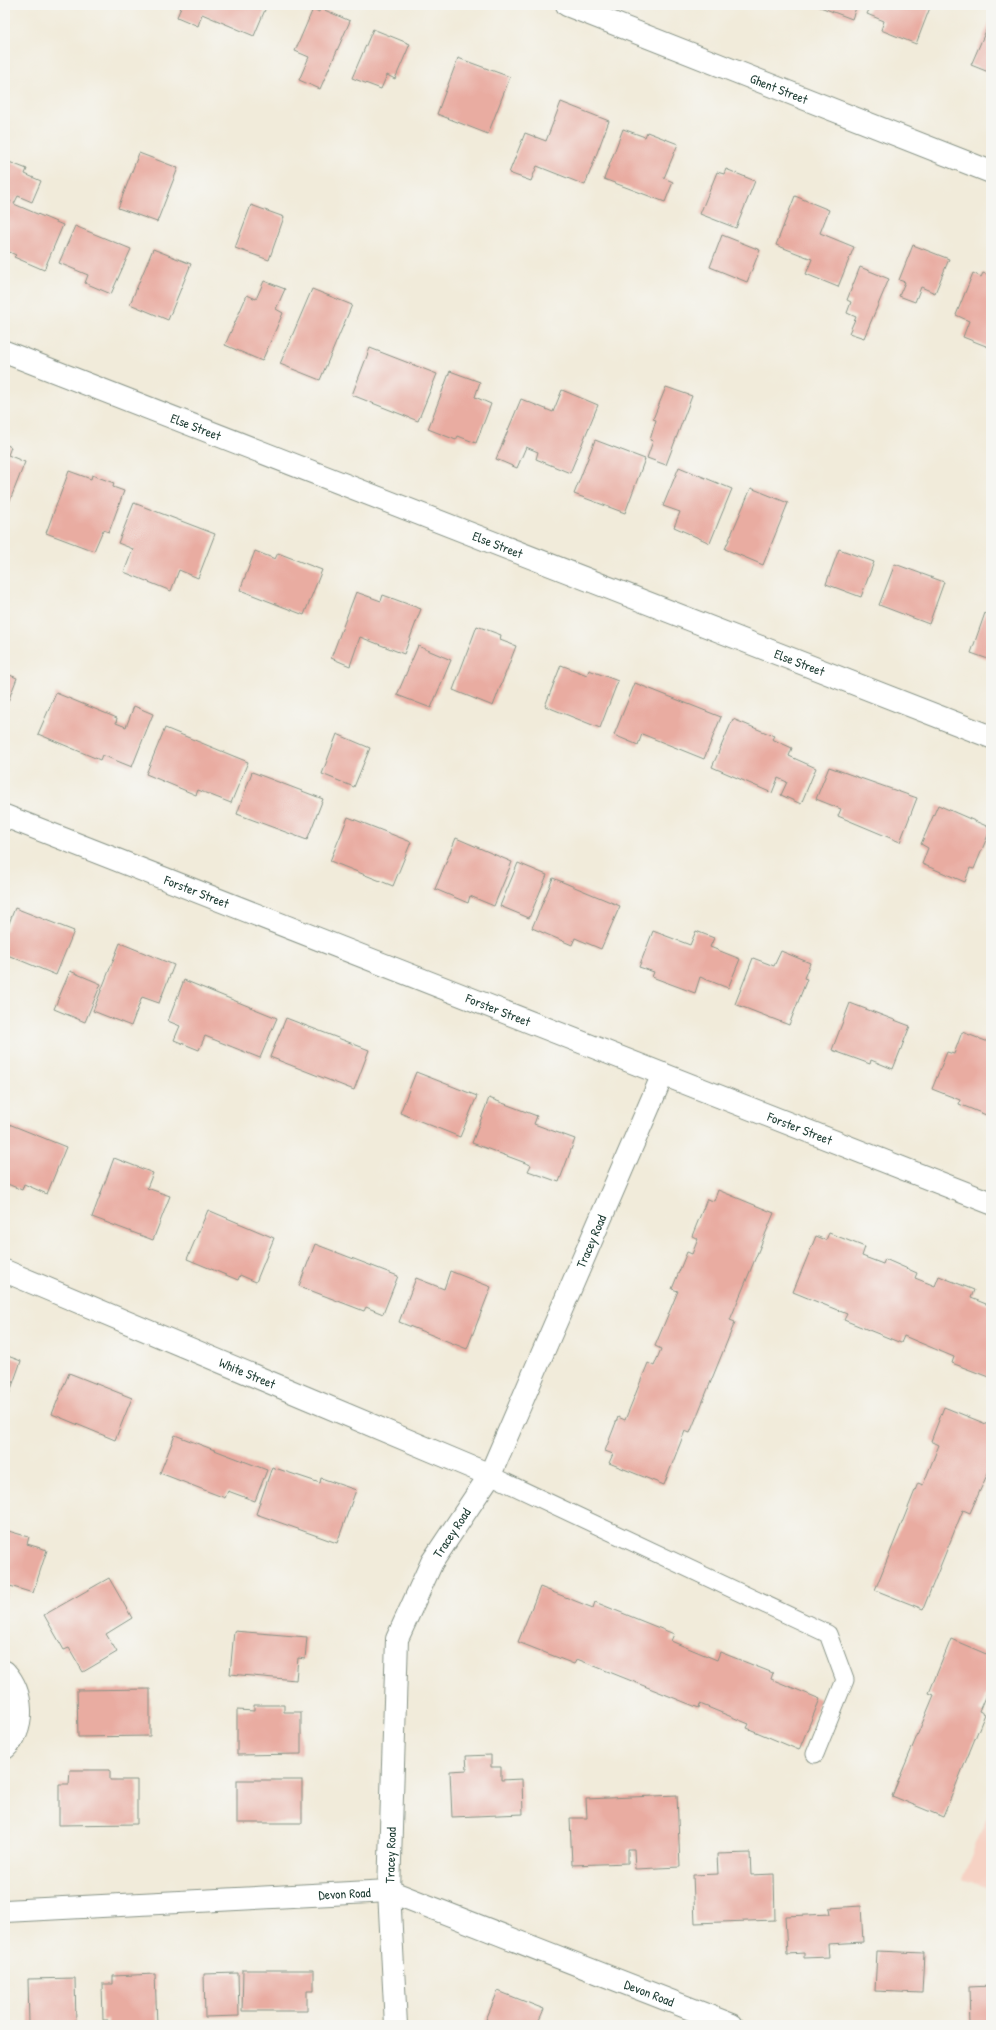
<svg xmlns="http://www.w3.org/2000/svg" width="996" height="2030" viewBox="0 0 996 2030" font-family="'Patrick Hand',sans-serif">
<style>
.built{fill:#f6d2c4}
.building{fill:#e9aca1}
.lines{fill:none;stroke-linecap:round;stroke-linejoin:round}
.lane-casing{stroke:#889487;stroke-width:19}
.street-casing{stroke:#889487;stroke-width:24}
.lane{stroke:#fff;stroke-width:17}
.street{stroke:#fff;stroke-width:22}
.labels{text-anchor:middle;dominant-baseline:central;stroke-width:4;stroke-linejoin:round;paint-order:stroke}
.street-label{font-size:13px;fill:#1f3d34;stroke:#f6f6f2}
</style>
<rect width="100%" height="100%" fill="#f6f6f2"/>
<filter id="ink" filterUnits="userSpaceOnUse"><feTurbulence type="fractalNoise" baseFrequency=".025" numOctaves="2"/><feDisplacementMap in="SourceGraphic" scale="8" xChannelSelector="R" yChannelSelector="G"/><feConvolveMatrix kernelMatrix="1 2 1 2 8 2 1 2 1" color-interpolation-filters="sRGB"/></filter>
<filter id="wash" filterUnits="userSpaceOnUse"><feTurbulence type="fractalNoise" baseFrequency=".012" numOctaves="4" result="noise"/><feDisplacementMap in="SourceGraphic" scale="16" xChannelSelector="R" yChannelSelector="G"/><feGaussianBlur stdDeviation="0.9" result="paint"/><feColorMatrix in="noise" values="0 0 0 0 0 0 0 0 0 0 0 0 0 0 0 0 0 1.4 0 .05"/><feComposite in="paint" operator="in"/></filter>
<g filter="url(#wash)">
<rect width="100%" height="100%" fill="#f1ebda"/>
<polygon class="built" points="991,1806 991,1889 962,1879"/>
<g id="blocks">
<g class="building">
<polygon points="182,5 267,5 254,36 202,14 198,26 177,17"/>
<polygon points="815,5 857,5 852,19"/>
<polygon points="871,5 931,5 916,44 881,30 884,21 867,14"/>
<polygon points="320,8 350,21 320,89 299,80 309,57 295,51 313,9 319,12"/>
<polygon points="991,19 991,73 971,65"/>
<polygon points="373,29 410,44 395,79 387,75 381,89 352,78"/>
<polygon points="458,58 510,77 488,134 437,114"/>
<polygon points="561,102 609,121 585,185 537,166 531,181 509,173 525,133 546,141"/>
<polygon points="623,129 645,137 647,132 678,144 664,178 673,182 665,202 604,179"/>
<polygon points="139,153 178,168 157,222 118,208"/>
<polygon points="9,162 27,169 25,174 41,181 32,202 18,196 14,204 63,225 44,270 14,257 16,255 5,250 5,216 11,201 5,199 5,170"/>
<polygon points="726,169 755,181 736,228 700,214 717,172 724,174"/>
<polygon points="795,196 829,210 820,233 854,247 838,287 806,274 812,259 776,245"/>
<polygon points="251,205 284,217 269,260 235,248"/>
<polygon points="75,226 131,249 111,294 85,283 88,275 59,263"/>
<polygon points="722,235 760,250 747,282 710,267"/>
<polygon points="913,245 949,259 935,293 921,287 915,302 899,296 905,282 899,280"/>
<polygon points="153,249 191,264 168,320 130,304"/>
<polygon points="860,267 889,279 864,338 849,333 856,317 847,313 851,302 847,300"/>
<polygon points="973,273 981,277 983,273 991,276 991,348 963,337 969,321 956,315"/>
<polygon points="264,281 285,289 276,309 283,313 262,361 225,345 247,295 256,299"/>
<polygon points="312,289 352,305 320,380 280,364"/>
<polygon points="370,348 437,374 418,421 352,395"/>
<polygon points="450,371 480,382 475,397 491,404 476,443 458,436 456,440 428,429"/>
<polygon points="666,387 692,396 666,465 647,458 653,441 650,440 656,420 653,419"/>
<polygon points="562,390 598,405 570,473 536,459 538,452 526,447 517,468 496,459 521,399 553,412"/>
<polygon points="595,440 645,459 625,513 574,494"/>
<polygon points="5,444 11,447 8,455 25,462 5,513"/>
<polygon points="679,467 732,489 710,543 674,527 680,512 663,506"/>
<polygon points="69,471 91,479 92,475 114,483 113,487 124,491 109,532 103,530 94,551 46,533"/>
<polygon points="751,488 788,503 763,565 725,549"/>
<polygon points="134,503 215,534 198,578 179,570 171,591 124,572 133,549 118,543"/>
<polygon points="839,549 874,562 861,597 826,584"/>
<polygon points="255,551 275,559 278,553 322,570 304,615 240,590"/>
<polygon points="895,564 944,582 929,624 879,605"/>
<polygon points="356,592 381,601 383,595 421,609 404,654 360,637 350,666 331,658"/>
<polygon points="985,613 991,615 991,660 971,653"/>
<polygon points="477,626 501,635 500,640 516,646 493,706 453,690"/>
<polygon points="418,646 451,660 431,708 397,695"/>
<polygon points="561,665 587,675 589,670 618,681 600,728 545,706"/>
<polygon points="5,673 17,678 5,709"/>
<polygon points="635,683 721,717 704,759 642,734 638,745 614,735"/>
<polygon points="56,693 117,718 116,723 126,727 134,706 153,714 132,767 102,755 100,760 38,734"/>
<polygon points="733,719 774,736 772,739 792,748 789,756 816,768 801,804 781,795 787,782 778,778 772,793 712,767"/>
<polygon points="165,728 248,762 231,803 198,790 196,795 146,774"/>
<polygon points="337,734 370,748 354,787 322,774"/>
<polygon points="829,767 917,798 900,842 838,816 841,809 816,799"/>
<polygon points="252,772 323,799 307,840 237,814"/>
<polygon points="938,805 991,828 974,869 970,868 965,882 922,864 928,848 921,844"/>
<polygon points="348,817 411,842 393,886 330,861"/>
<polygon points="456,838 512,862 494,906 470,896 468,903 435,889"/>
<polygon points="518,863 547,875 529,918 500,906"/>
<polygon points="553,878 620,906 601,949 575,938 572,945 532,928"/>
<polygon points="15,908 74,931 56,975 5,954 5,933"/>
<polygon points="653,931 690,945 696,931 714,938 710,947 740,959 728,988 700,977 695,993 652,977 654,972 639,967"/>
<polygon points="120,943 174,965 159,1003 142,997 131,1026 93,1011"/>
<polygon points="781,951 810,963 804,978 807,979 789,1025 735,1004 753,958 774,966"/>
<polygon points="70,971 101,984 85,1022 54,1009"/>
<polygon points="184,980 277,1018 260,1058 205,1036 199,1050 174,1040 180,1026 168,1021"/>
<polygon points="850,1003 910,1026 893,1069 871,1060 870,1064 832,1050"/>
<polygon points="286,1018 369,1050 354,1090 270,1057"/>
<polygon points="962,1032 991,1043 991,1117 959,1104 960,1100 932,1089 947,1052 954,1054"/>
<polygon points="416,1072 477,1096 460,1137 400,1113"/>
<polygon points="489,1098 537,1116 534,1124 575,1139 559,1182 528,1171 531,1165 472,1143"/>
<polygon points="9,1124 66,1147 47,1194 24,1184 22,1190 5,1183 5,1133"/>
<polygon points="114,1158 153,1173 147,1188 170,1196 153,1240 92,1217"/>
<polygon points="718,1190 774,1213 730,1320 735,1322 690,1433 685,1431 664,1485 609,1463 613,1454 605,1451 618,1417 625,1420 648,1363 654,1366 661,1349 655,1346 678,1291 672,1289 687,1252 692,1254 698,1239 692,1236 707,1199 714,1201"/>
<polygon points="208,1210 274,1238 256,1282 240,1275 238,1280 187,1259"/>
<polygon points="829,1233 865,1247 862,1256 883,1264 885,1259 917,1273 915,1278 935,1286 939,1276 974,1290 971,1298 991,1306 991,1378 952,1363 954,1357 904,1336 901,1343 844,1320 847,1314 793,1292 816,1236 826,1240"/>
<polygon points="315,1244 398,1276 383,1314 366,1307 364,1311 299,1286"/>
<polygon points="450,1271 491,1287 467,1349 399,1322 416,1278 444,1289"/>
<polygon points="5,1355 21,1361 5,1406"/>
<polygon points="69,1373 132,1398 115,1440 52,1414"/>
<polygon points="944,1407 991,1426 991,1447 988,1454 991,1456 991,1466 970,1513 963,1510 923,1609 875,1590 918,1483 923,1485 939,1445 931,1441"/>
<polygon points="175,1435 267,1470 255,1501 228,1491 225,1498 160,1473"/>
<polygon points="272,1467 320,1483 321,1478 356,1490 337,1543 256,1514"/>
<polygon points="5,1530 29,1537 27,1544 47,1550 33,1593 10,1586 5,1599"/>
<polygon points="109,1578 132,1618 106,1634 117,1652 83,1672 69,1648 64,1650 44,1615"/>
<polygon points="540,1587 593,1608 595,1602 674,1634 671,1641 717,1660 720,1652 773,1673 771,1679 820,1699 799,1750 747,1728 749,1724 700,1704 699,1708 577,1659 574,1664 518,1642"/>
<polygon points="234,1631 307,1637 305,1659 298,1658 296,1680 230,1674"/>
<polygon points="951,1639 991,1656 991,1683 979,1711 985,1714 943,1817 892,1796 934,1695 929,1693"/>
<polygon points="150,1689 150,1736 78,1737 77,1690"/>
<polygon points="254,1705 284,1705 284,1712 301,1712 301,1754 237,1755 237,1710 254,1711"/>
<polygon points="491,1755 491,1767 501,1767 501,1780 522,1779 523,1814 452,1817 450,1771 467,1770 466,1756"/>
<polygon points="70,1770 110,1770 110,1780 137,1780 137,1824 59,1825 59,1784 69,1784"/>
<rect x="237" y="1780" width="65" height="43"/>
<polygon points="677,1795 680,1867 635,1869 634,1849 628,1849 628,1863 572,1865 570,1818 587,1818 586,1799"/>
<polygon points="750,1853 751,1875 774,1874 775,1920 695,1923 693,1875 718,1874 717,1854"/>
<polygon points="861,1906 863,1942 828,1944 829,1957 804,1958 804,1953 787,1954 785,1916 830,1914 829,1908"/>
<polygon points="877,1951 924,1953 922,1993 875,1991"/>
<polygon points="243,1970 314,1970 314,1991 307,1991 307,2011 242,2011"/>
<polygon points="238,1973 239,2016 205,2017 204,1974"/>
<polygon points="155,1974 157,2025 108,2025 108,2020 103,2020 102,1984 113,1984 113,1976"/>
<polygon points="75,1978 76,2025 29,2025 28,1979"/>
<polygon points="991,1986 991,2025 970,2025 969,1987"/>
<polygon points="498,1991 544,2009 537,2025 487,2025 485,2022"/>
</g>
</g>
</g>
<g filter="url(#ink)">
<use href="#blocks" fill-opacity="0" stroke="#889487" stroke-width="1"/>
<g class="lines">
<defs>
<polyline id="lane" points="490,1475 828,1634 845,1680 815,1754"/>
<g id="street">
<path id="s1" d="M567,5L991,172"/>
<path id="s2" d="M5,352L991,737"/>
<path id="s3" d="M5,816L991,1203"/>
<path id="s4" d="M5,1271L490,1475"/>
<path d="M5,1672C23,1692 27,1728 5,1748"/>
<path id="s5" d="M5,1911L389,1891L732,2025"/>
<path id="s6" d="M396,2025L389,1891L397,1639L432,1562L490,1475L663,1074"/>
</g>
</defs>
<use href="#lane" class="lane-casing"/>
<use href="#street" class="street-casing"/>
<use href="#lane" class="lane"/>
<use href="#street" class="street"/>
</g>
</g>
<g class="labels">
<g class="street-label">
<text stroke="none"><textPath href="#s1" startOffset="228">Ghent Street</textPath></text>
<text stroke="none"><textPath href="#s2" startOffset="205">Else Street</textPath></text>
<text stroke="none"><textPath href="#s2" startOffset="529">Else Street</textPath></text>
<text stroke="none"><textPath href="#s2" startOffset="853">Else Street</textPath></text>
<text stroke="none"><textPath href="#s3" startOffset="206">Forster Street</textPath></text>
<text stroke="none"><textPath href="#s3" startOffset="530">Forster Street</textPath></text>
<text stroke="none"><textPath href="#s3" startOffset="854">Forster Street</textPath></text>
<text stroke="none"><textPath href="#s6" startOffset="830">Tracey Road</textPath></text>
<text stroke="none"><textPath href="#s4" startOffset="263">White Street</textPath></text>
<text stroke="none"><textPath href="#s6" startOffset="506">Tracey Road</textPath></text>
<text stroke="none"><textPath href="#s6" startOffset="170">Tracey Road</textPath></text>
<text stroke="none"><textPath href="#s5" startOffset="340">Devon Road</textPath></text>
<text stroke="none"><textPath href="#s5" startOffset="664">Devon Road</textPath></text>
</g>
</g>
<rect width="996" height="2030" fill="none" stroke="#f6f6f2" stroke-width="20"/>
</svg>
